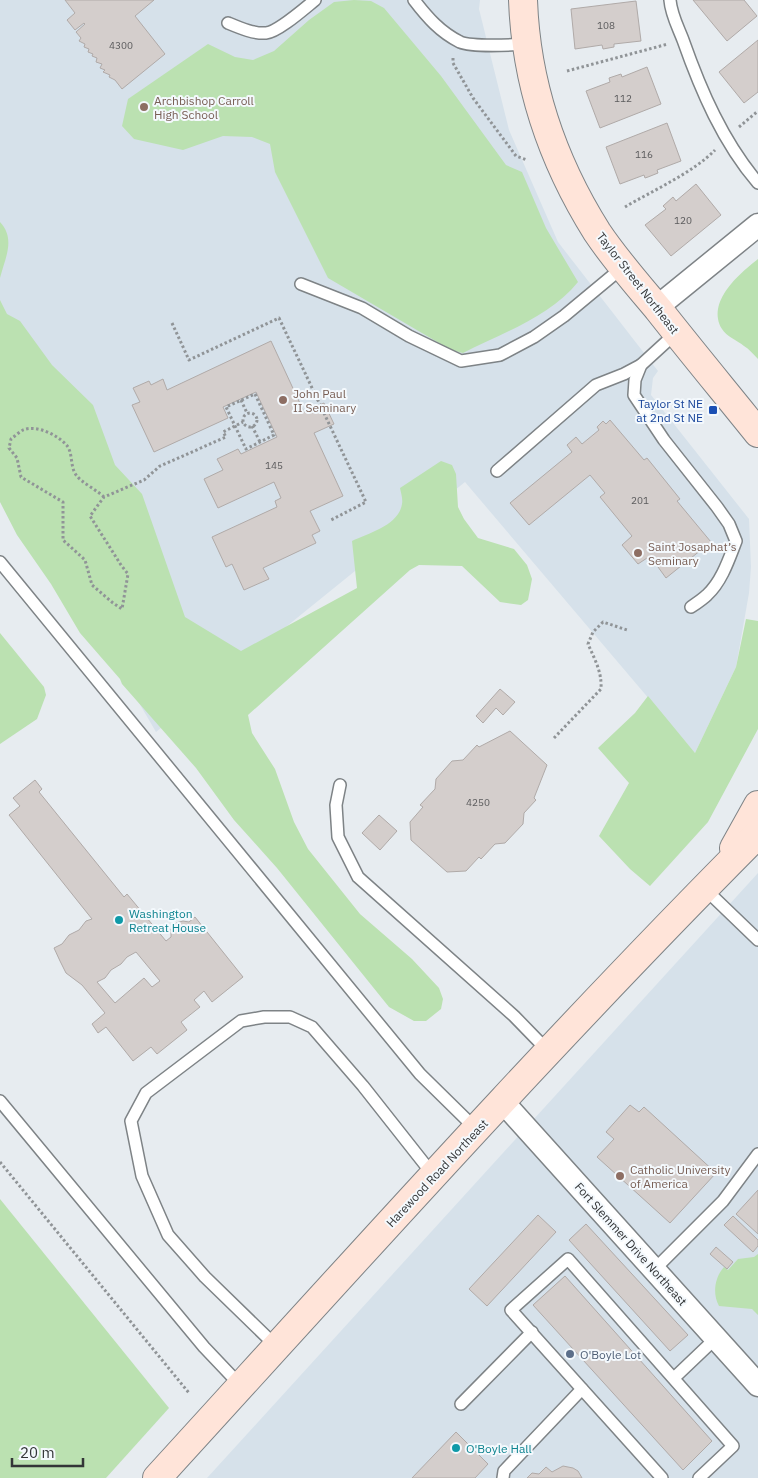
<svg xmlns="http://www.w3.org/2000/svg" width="758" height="1478" viewBox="0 0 758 1478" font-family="'IBM Plex Sans',sans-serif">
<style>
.built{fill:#d6e1ea}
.green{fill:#bbe1b1}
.building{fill:#d4cecc;stroke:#b0aaa8;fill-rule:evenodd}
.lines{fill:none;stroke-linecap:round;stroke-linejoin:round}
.lane-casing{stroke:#7e8386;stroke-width:14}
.street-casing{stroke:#7e8386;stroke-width:25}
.secondary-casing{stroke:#7e8386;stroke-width:30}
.path{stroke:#909497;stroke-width:3;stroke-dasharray:2.5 2.5;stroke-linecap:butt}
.lane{stroke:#fff;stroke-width:11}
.street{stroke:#fff;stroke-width:22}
.secondary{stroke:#ffe4d9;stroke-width:28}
.education-dot{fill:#8d6e63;stroke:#f4f9fd;stroke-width:2}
.transit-dot{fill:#1a4fb4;stroke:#f4f9fd;stroke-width:2}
.culture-dot{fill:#0f9aa8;stroke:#f4f9fd;stroke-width:2}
.service-dot{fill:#5c6f8a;stroke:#f4f9fd;stroke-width:2}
.labels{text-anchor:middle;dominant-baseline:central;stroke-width:4;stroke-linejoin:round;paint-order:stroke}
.number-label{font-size:10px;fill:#5b5b5c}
.education-label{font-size:12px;fill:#785e54;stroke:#f4f9fd;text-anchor:start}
.street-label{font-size:12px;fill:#333537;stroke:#f4f9fd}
.transit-label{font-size:12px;fill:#164399;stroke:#f4f9fd;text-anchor:end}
.culture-label{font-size:12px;fill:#0d838f;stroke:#f4f9fd;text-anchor:start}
.service-label{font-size:12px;fill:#4e5e75;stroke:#f4f9fd;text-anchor:start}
</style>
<rect width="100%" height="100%" fill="#e7ecf0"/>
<g class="built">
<polygon points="0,0 480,0 479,9 509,130 558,242 658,371 653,378 651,395 749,519 751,567 749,593 736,667 695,753 465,482 156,732 7,476 0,457"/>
<polygon points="758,873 758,1478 207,1478"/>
</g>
<g class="green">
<path d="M354,0L371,1L384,8L441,76L506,165L522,172L546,228L578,282C550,317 502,333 463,353L451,350L328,278L275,172L270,144L252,137L223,136L183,150L134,139L122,126L128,99L208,44L235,57L253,60L274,51L309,20L334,2Z"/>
<path d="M0,222C16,239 5,258 0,278Z"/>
<path d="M758,259V359C753,354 749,349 744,346C738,341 726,336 722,329C706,302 739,274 758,259Z"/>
<path d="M0,300L7,314L20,321L52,365L93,405L115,465L142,494L185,617L241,651L357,588L352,541C369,533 399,525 402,504C403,499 401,493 400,488L441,461L452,465L456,474L458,507L464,519L478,538L514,549L527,565L532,579L528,600L521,605L500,602L462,566L419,565L410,570L248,715L252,733L275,769L294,822L308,849L360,914L412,959L439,988L443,999L441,1009L426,1021H414L389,1007L277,868L234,820L196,768L122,684L120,679L80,633L51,584L17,535L0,502Z"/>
<polygon points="746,619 758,621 758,729 708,822 650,886 630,869 599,836 629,783 598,748 635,713 648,696 695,753 736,667"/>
<polygon points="0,633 44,687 46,695 37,719 0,744"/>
<polygon points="0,1199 169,1408 106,1478 0,1478"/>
<path d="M758,1254V1315L752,1309L719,1306C712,1293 715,1277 724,1267L728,1270L738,1259L754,1257Z"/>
</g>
<g class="building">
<polygon points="65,0 154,0 135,16 165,54 122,89 115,80 109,77 110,75 103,72 105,70 100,68 102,64 96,62 97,58 92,56 93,54 88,52 89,49 84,47 85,44 79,41 81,38 76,32 85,24 84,23 75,30 67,20 75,13"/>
<polygon points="693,0 744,0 757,16 727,41"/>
<polygon points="636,1 641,41 614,44 614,47 603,49 602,45 575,49 571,9"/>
<polygon points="758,40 758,92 744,103 719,72"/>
<polygon points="647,67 661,104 600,128 586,91 610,82 609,78 621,74 622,77"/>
<polygon points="667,123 681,161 657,170 658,173 648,177 645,178 644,175 620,184 606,147"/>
<polygon points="696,184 721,215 671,256 645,225 666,209 663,206 673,197 676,201"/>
<polygon points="271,341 304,412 324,403 334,424 314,433 343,496 310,511 320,531 312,535 316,543 263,568 269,579 244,590 232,564 226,567 212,537 277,507 275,501 281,498 274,482 218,508 204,479 223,470 217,459 238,449 241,454 277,437 256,392 223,407 228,418 154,452 132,405 140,402 133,388 149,381 151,385 163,379 167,390"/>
<polygon points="610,420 644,460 647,458 680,499 677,501 711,542 666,578 650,556 638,564 622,545 632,536 600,497 605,493 590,475 529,525 510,503 572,452 567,445 576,437 582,444 599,430 597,427 603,421 606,424"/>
<polygon points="500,689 515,702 503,715 496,708 483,723 476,716"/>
<polygon points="510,731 547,765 534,798 536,800 524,813 523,824 505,843 495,844 481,859 479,857 466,871 447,872 411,840 410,822 423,807 420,805 435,789 436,779 452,761 463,760 477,745 479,747"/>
<path d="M35,780L42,789L39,792L124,897L127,894L166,941L171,937V929L176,923L183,921L189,922L195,917L243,977L212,1002L204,991L194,1000L200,1007L181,1022L187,1030L157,1054L151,1047L133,1061L106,1027L98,1033L92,1024L105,1013L82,985L66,973L60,961L54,948L62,944L69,935L79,930L86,921L92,919L9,815L20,806L13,798ZM136,952L160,981L152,987L144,978L115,1003L97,982L105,978L111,970L121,964L127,957Z"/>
<polygon points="379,815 397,831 380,850 362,833"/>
<polygon points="630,1105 639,1112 644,1107 716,1173 670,1223 597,1157 614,1139 606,1132"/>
<polygon points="758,1190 758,1234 736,1214"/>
<polygon points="538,1215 556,1232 487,1306 469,1289"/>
<polygon points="733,1216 758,1240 758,1246 753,1252 724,1225"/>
<polygon points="586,1224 688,1335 670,1351 569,1240"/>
<polygon points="716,1247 733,1262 727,1269 710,1254"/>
<polygon points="565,1276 712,1441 683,1470 533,1305"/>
<polygon points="456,1432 488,1464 475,1478 412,1478"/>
<polygon points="563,1466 573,1468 578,1471 582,1478 527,1478 532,1473 539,1474 546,1467 552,1472"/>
</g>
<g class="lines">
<defs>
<g id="lane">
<path d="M414,0C427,17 440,32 460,42C472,47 512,45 526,44"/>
<path d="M670,0C671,14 678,27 683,40C701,91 723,142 758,183"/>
<path d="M228,23C240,28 254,34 266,33C278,32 305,8 315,0"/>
<polyline points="301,284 362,308 409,336 461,361 500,355 534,337 564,316 623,267"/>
<path d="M676,333L641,365L635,380L634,395L664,440L717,507L729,524L736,541C729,559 722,581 707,595C703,599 697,603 691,607"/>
<polyline points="497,471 596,385 624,374 641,365"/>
<polyline points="0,562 420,1074 477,1130"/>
<polyline points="340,785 336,805 338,837 358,877 514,1016 549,1052"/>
<polyline points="704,888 758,940"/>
<polyline points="0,1101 204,1347 241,1386"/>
<polyline points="654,1270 723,1201 758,1154"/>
<polyline points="277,1347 205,1277 168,1235 142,1176 131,1121 146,1093 241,1021 264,1017 290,1017 312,1027 363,1086 434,1176"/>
<polyline points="674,1378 716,1338"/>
<polyline points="461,1404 532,1332"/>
<polyline points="503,1478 504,1471 582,1389"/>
<polyline points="662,1478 511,1310 568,1259 733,1446 699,1478"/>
</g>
<g id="street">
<polyline points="656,308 758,225"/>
<polyline points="503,1102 758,1385"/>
</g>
<g id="secondary">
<path d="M523,0C526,83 553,162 597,232C615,259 637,284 658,309C691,351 725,392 758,433"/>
<polyline points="734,848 758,805"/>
<path d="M157,1478C355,1261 551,1042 758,834"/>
</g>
</defs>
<use href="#lane" class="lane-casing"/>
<use href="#street" class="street-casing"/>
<use href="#secondary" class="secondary-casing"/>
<g class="path">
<polyline points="453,58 453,63 473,98 516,156 527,160"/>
<polyline points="567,71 668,44"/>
<polyline points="739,127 758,111"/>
<path d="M625,207C652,191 694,172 715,150"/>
<polyline points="172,323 189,360 279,318 366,502 331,520"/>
<polygon points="255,394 274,435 246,449 226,407"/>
<polyline points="241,400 247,413"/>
<circle cx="250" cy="420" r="7"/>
<polyline points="252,426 260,442"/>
<path d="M104,497C98,491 81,482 77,476C70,468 73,456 68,447C60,436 37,424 23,430C19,432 15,436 11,439L9,448L17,458L21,477L63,502V540L85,560L92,585L113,603L122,609L128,574L121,565L90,516L104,497L144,480L160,466L226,437L223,432L243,422"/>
<path d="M554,738L601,689C602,672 595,660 588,644L593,632L603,622L627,630"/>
<polyline points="0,1162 189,1393"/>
</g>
<use href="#lane" class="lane"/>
<use href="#street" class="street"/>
<use href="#secondary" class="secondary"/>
</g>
<g class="education-dot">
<circle cx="144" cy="107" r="5"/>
<circle cx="283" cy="400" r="5"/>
<circle cx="638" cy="553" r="5"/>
<circle cx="620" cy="1176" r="5"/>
</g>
<rect class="transit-dot" x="708" y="405" width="10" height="10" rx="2.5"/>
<g class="culture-dot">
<circle cx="119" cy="920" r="5"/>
<circle cx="456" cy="1448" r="5"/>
</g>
<circle class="service-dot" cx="570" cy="1354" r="5"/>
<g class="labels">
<g class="number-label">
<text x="606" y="25">108</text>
<text x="121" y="45">4300</text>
<text x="623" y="98">112</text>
<text x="644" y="154">116</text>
<text x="683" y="220">120</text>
<text x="274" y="465">145</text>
<text x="640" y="500">201</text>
<text x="478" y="802">4250</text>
</g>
<g class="education-label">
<text x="154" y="100">Archbishop Carroll<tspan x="154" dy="14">High School</tspan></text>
<text x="293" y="393">John Paul<tspan x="293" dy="14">II Seminary</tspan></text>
<text x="648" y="546">Saint Josaphat’s<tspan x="648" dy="14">Seminary</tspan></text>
<text x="630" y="1169">Catholic University<tspan x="630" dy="14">of America</tspan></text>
</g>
<g class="street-label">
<text transform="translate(638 283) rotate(52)">Taylor Street Northeast</text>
<text transform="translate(437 1173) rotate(-47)">Harewood Road Northeast</text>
<text transform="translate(631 1244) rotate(48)">Fort Slemmer Drive Northeast</text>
</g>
<g class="transit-label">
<text x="703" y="403">Taylor St NE<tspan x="703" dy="14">at 2nd St NE</tspan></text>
</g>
<g class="culture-label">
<text x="129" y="913">Washington<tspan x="129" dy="14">Retreat House</tspan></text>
<text x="466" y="1448">O'Boyle Hall</text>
</g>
<g class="service-label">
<text x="580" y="1354">O'Boyle Lot</text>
</g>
</g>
<path d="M12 1458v8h71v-8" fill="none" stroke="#333537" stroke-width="2.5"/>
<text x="20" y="1458" font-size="15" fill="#333537" stroke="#f4f9fd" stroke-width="4" paint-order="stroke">20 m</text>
</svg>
